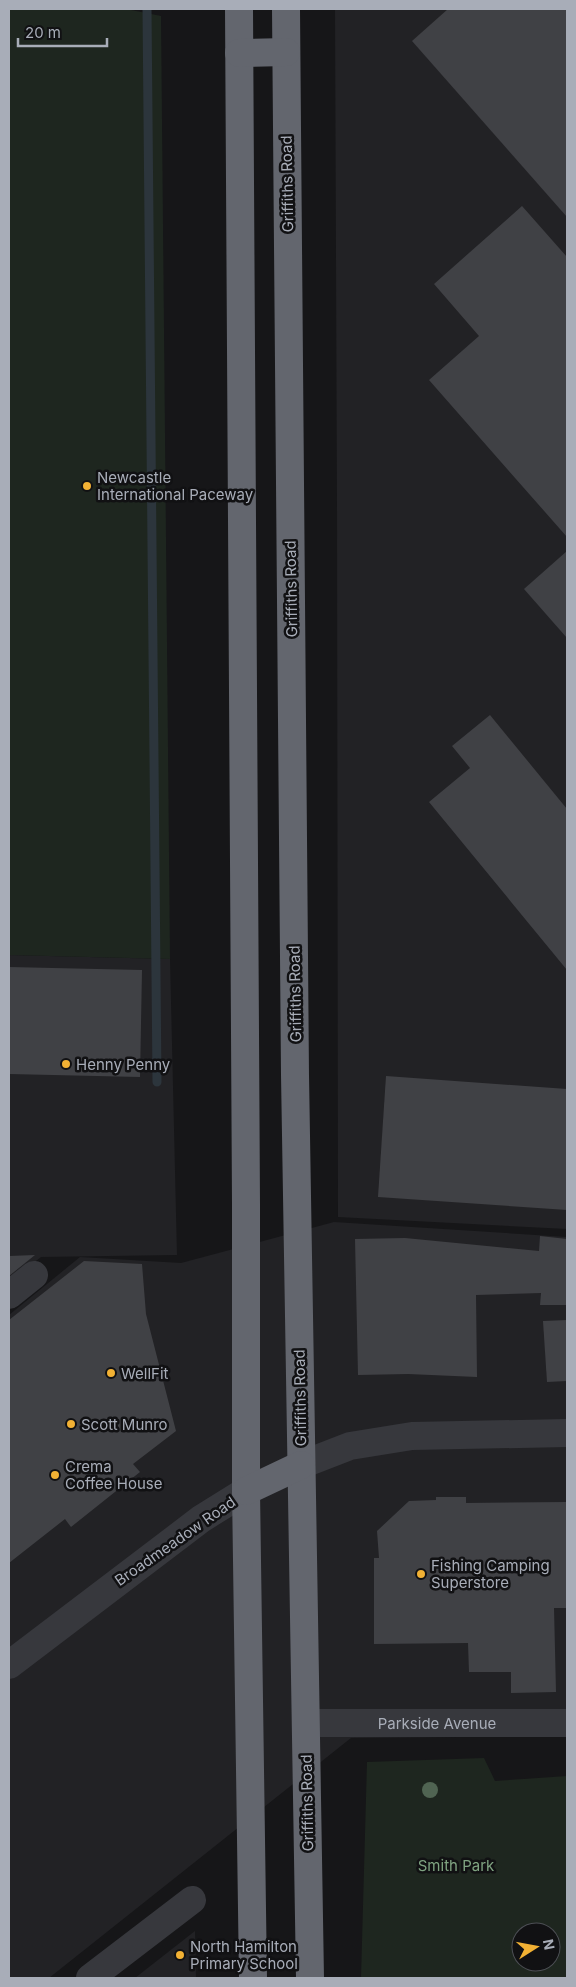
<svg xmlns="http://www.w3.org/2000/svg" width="576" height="1987" viewBox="0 0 576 1987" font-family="Inter,sans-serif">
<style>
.built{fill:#222225}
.green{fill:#1e261f;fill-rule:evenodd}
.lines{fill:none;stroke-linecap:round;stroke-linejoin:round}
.stream{stroke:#2c353c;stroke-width:9}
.building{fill:#404145}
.minor{stroke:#37383d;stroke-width:28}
.highway{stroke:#63666e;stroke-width:28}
.tree{fill:#506452}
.poi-dot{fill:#f2b134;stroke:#111113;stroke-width:2}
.labels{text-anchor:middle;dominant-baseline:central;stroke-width:5;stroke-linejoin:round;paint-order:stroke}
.street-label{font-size:15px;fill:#a8adb8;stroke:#111113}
.poi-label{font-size:15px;fill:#a8adb8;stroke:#111113;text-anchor:start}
.park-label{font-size:15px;fill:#7fa381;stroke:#111113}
</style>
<rect width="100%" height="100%" fill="#161618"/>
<g class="built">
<polygon points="335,9 567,9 567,1229 338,1217 337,507"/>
<polygon points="9,955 170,959 177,1255 41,1257 9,1282"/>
<polygon points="334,1222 567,1237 567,1736 351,1738 49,1978 9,1978 9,1315 80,1257 181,1263"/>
<polygon points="195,1931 196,1978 135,1978"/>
</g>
<g class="green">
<polygon points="9,9 126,9 161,16 170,959 9,955"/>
<path d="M484,1758L495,1781L567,1776V1978H361L367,1762ZM521,1932H551V1962H521Z"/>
</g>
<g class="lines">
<polyline class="stream" points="147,9 157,1082"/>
</g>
<g class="building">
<polygon points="448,9 567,9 567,217 412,41"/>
<polygon points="522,206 567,257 567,537 429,380 479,336 434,284"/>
<polygon points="567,551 567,638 524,589"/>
<polygon points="490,715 567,809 567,970 429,802 470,768 452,746"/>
<polygon points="9,967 142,970 140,1077 9,1074"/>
<polygon points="386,1076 567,1089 567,1210 378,1197"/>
<polygon points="540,1236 567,1239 567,1305 540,1305 541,1293 476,1295 477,1377 408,1374 358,1375 355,1239 405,1238 539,1251"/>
<polygon points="35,1255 9,1276 9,1256"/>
<polygon points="84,1261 142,1264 146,1314 176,1431 133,1464 140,1472 71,1527 65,1519 9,1563 9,1320"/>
<polygon points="567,1320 567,1381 547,1382 543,1321"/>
<polygon points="436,1497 466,1497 466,1503 567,1502 567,1608 554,1608 556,1692 511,1693 511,1672 469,1672 468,1643 374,1644 374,1558 379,1558 377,1531 409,1501 436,1500"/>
</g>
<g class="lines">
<g class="minor">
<polyline points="9,1295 34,1275"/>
<polyline points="301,1465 350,1446 412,1436 567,1433"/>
<polyline points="9,1665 201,1519 246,1491"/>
<path id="s1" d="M306,1723H567"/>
<polyline points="90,1978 192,1900"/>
</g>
<g class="highway">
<polyline points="239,9 246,1204 246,1491 253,1978"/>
<polyline points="286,9 295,1075 310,1978"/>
<polyline points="239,53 286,52"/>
<polyline points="246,1491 301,1465"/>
</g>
</g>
<circle class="tree" cx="430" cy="1790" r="8"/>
<g class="poi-dot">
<circle cx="87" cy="486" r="5"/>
<circle cx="66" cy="1064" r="5"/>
<circle cx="111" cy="1373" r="5"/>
<circle cx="71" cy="1424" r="5"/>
<circle cx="55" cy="1475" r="5"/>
<circle cx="421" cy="1574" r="5"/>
<circle cx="180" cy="1955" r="5"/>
</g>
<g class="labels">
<g class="street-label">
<text transform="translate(287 184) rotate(-91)">Griffiths Road</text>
<text transform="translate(291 589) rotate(-91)">Griffiths Road</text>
<text transform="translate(295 994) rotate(-91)">Griffiths Road</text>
<text transform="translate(300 1398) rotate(-91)">Griffiths Road</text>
<text transform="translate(175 1541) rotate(-35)">Broadmeadow Road</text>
<text stroke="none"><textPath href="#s1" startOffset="131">Parkside Avenue</textPath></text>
<text transform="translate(307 1803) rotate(-91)">Griffiths Road</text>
</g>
<g class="poi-label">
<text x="97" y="477">Newcastle<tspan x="97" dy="17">International Paceway</tspan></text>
<text x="76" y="1064">Henny Penny</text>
<text x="121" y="1373">WellFit</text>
<text x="81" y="1424">Scott Munro</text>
<text x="65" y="1466">Crema<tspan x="65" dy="17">Coffee House</tspan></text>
<text x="431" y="1565">Fishing Camping<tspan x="431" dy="17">Superstore</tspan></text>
<text x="190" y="1946">North Hamilton<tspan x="190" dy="17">Primary School</tspan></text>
</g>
<g class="park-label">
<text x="456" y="1865">Smith Park</text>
</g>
</g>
<rect width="576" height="1987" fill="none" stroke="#a8adb8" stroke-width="20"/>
<g transform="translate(536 1947) rotate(79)"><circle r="24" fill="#111113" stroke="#4d4f55"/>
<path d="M0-4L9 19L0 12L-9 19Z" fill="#f2b134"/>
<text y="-8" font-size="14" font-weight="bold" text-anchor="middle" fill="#a8adb8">N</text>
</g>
<path d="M18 38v8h89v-8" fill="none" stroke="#a8adb8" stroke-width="2.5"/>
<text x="25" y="38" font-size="15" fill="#a8adb8" stroke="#111113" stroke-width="4" paint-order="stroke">20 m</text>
</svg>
